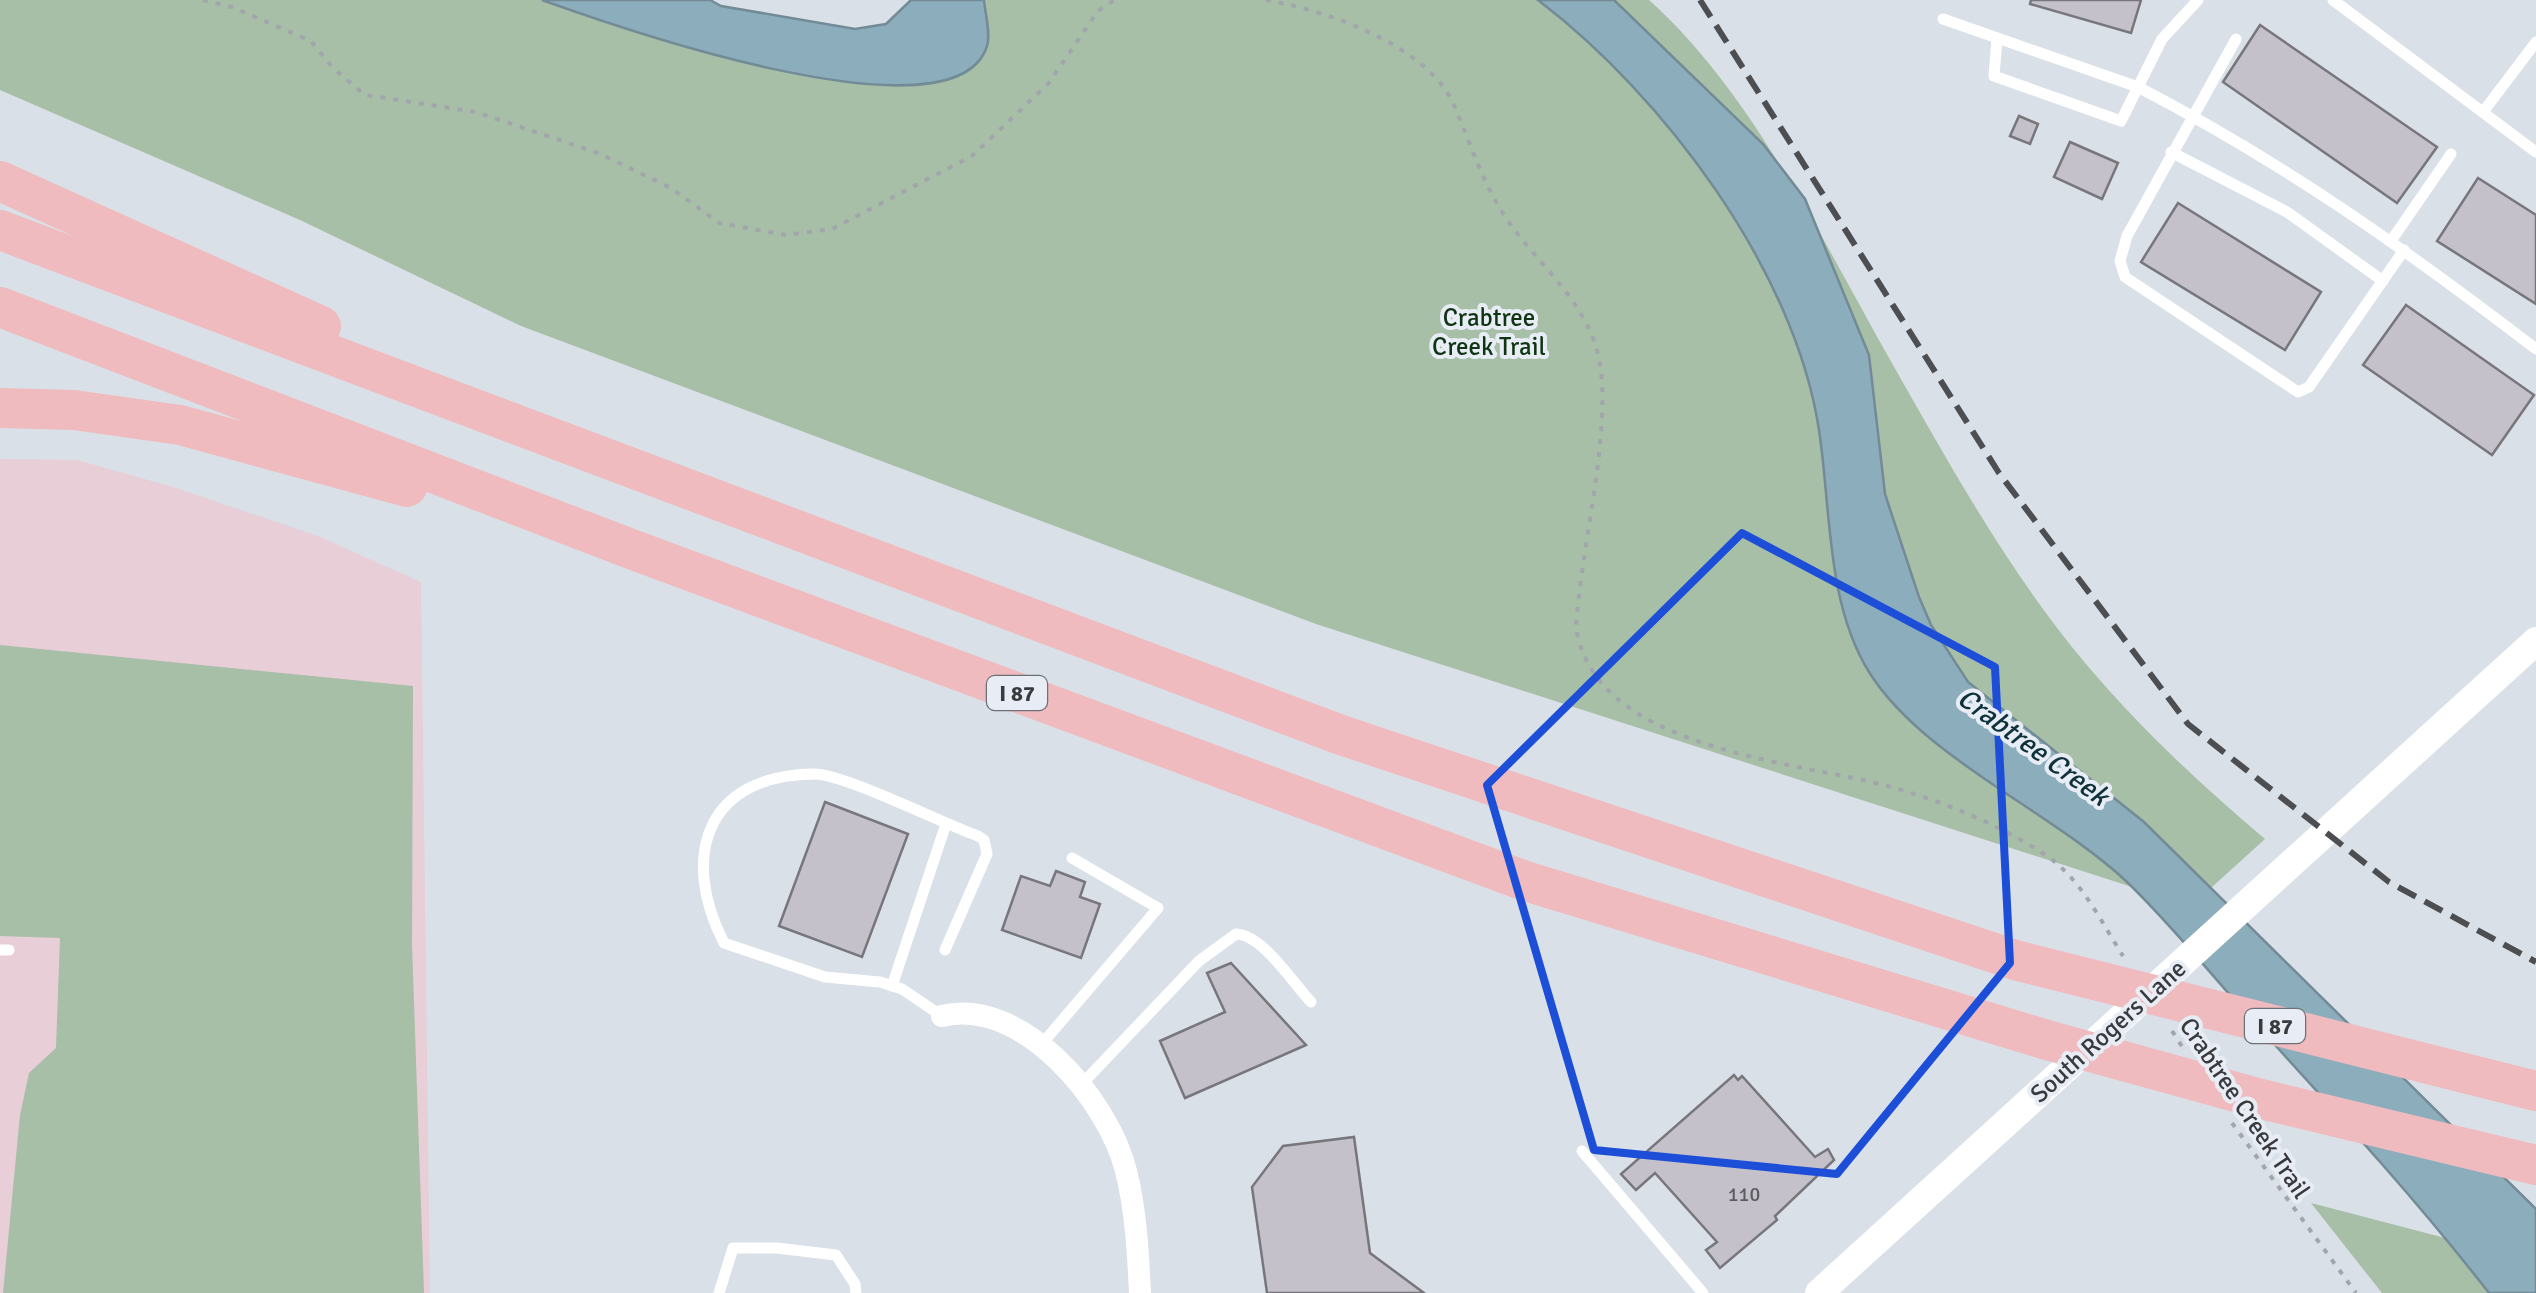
<svg xmlns="http://www.w3.org/2000/svg" width="2536" height="1293" viewBox="0 0 2536 1293" font-family="Signika,sans-serif">
<style>
.industrial{fill:#e7ced7}
.green{fill:#a7bea7}
.water{fill:#8caebc;stroke:#738b96;stroke-width:2.5}
.building{fill:#c4c1ca;stroke:#78767d;stroke-width:2.5}
.lines{fill:none;stroke-linecap:round;stroke-linejoin:round}
.path{stroke:#a2a6ac;stroke-width:4;stroke-dasharray:5 8;stroke-linecap:butt}
.service{stroke:#fff;stroke-width:11}
.minor{stroke:#fff;stroke-width:22}
.tertiary{stroke:#fff;stroke-width:28}
.motorway{stroke:#efbbbe;stroke-width:40}
.rail{stroke:#4c4e52;stroke-width:6;stroke-dasharray:20 10;stroke-linecap:butt}
.marked{fill:none;stroke:#1d4ed8;stroke-width:8;stroke-linejoin:round}
.labels{text-anchor:middle;dominant-baseline:central;stroke-width:8;stroke-linejoin:round;paint-order:stroke}
.number-label{font-size:20px;fill:#5b5c60}
.shield{fill:#e8edf5;stroke:#6d7074;stroke-width:2.5}
.shield-label{font-size:22px;font-weight:bold;fill:#383a3d}
.park-label{font-size:25px;fill:#0e3412;stroke:#e8edf5}
.street-label{font-size:25px;fill:#383a3d;stroke:#e8edf5}
.water-label{font-size:28px;font-style:italic;fill:#0f313c;stroke:#e8edf5}
</style>
<rect width="100%" height="100%" fill="#dae0e7"/>
<polygon class="industrial" points="0,459 77,460 173,487 318,536 421,582 430,1293 0,1293"/>
<g class="green">
<path d="M0,0H630L888,62L946,0H1649C1753,93 1824,244 1893,365C1951,467 2010,574 2086,664C2140,728 2201,785 2265,839L2191,906L1316,624L521,326L300,220L0,90Z"/>
<polygon points="0,645 413,686 412,945 424,1293 3,1293 20,1115 29,1073 56,1048 60,938 0,936"/>
<polygon points="2311,1203 2522,1258 2536,1293 2382,1293"/>
</g>
<g class="water">
<path d="M542,0H710L721,6L855,29L886,24L911,0H984C985,13 991,34 987,46C955,147 609,24 542,0Z"/>
<path d="M1538,0H1614L1763,144L1805,199L1869,355L1885,494L1919,597L1931,625L1968,682L2144,822L2536,1209V1293H2489C2416,1199 2335,1111 2255,1023C2212,976 2172,925 2126,881C2051,811 1922,757 1869,672C1826,603 1831,508 1819,430C1795,271 1664,96 1538,0Z"/>
</g>
<g class="building">
<polygon points="2031,0 2141,0 2131,33 2030,4"/>
<polygon points="2260,25 2437,147 2397,203 2223,82"/>
<polygon points="2019,116 2038,124 2030,144 2010,136"/>
<polygon points="2070,142 2118,163 2102,199 2054,177"/>
<polygon points="2478,178 2536,215 2536,304 2437,241"/>
<polygon points="2178,203 2321,292 2285,350 2141,262"/>
<polygon points="2406,305 2534,395 2492,455 2363,365"/>
<polygon points="825,802 908,834 862,957 779,926"/>
<polygon points="1056,871 1085,882 1080,897 1100,904 1081,958 1002,930 1021,876 1050,886"/>
<polygon points="1231,963 1306,1045 1185,1098 1160,1041 1225,1012 1207,973"/>
<polygon points="1734,1075 1738,1080 1742,1076 1815,1157 1828,1149 1834,1160 1775,1216 1777,1220 1720,1268 1706,1250 1717,1242 1655,1173 1636,1190 1621,1174"/>
<polygon points="1354,1137 1370,1253 1424,1293 1267,1293 1252,1187 1283,1146"/>
</g>
<g class="lines">
<g class="path">
<polyline points="203,0 232,7 311,41 333,68 365,95 476,112 598,153 671,188 719,223 786,235 832,229 972,156 1048,84 1098,11 1114,0"/>
<path d="M1266,0C1325,10 1425,44 1453,103C1472,146 1483,187 1511,225C1546,273 1594,309 1601,371C1609,444 1581,549 1576,627C1594,751 1798,761 1891,787C1944,802 1998,824 2044,854C2081,878 2100,920 2123,956"/>
<polyline points="2172,1031 2183,1048"/>
<polyline points="2232,1123 2356,1293"/>
</g>
<g class="service">
<polyline points="2333,0 2536,152"/>
<polyline points="1943,19 2138,87 2162,39 2198,0"/>
<path d="M1997,38L1994,76L2121,121L2138,87C2286,164 2404,248 2536,349"/>
<polyline points="2236,39 2127,236 2120,261 2125,277 2298,392 2309,387 2404,250"/>
<polyline points="2483,112 2536,42"/>
<polyline points="2171,152 2287,212 2383,281"/>
<polyline points="2391,241 2451,154"/>
<polyline points="0,950 9,950"/>
<polyline points="892,986 946,824"/>
<path d="M942,1016L902,989L880,982L825,977L724,943C679,855 707,775 814,774C845,774 943,824 978,836L984,840L987,854L945,950"/>
<polyline points="1041,1045 1158,908 1072,858"/>
<path d="M1080,1086L1199,961L1236,934C1263,935 1292,982 1311,1002"/>
<polyline points="1582,1151 1703,1293"/>
<polyline points="719,1293 733,1248 777,1248 836,1255 855,1284 856,1293"/>
</g>
<path class="minor" d="M942,1016C1022,996 1109,1101 1126,1171C1136,1211 1138,1252 1140,1293"/>
<polyline class="tertiary" points="1819,1293 2536,641"/>
<g class="motorway">
<polyline points="0,181 321,326"/>
<polyline points="0,230 1341,735 2015,960 2536,1091"/>
<polyline points="0,307 631,549 1525,881 2047,1040 2261,1099 2536,1165"/>
<polyline points="0,408 74,410 180,425 407,487"/>
</g>
<polyline class="rail" points="1700,0 1999,473 2188,724 2389,882 2536,962"/>
</g>
<path class="marked" d="M1742,533L1995,667L2010,963L1837,1174L1594,1150L1487,785Z"/>
<g class="labels">
<g class="number-label">
<text x="1744" y="1194">110</text>
</g>
<g class="shield">
<rect x="987" y="676" width="60" height="34" rx="8"/>
<rect x="2245" y="1009" width="60" height="34" rx="8"/>
</g>
<g class="shield-label">
<text x="1017" y="693">I 87</text>
<text x="2275" y="1026">I 87</text>
</g>
<g class="park-label">
<text x="1489" y="317">Crabtree<tspan x="1489" dy="29">Creek Trail</tspan></text>
</g>
<g class="street-label">
<text transform="translate(2108 1031) rotate(-42)">South Rogers Lane</text>
<text transform="translate(2245 1108) rotate(56)">Crabtree Creek Trail</text>
</g>
<g class="water-label">
<text transform="translate(2033 747) rotate(36)">Crabtree Creek</text>
</g>
</g>
</svg>
